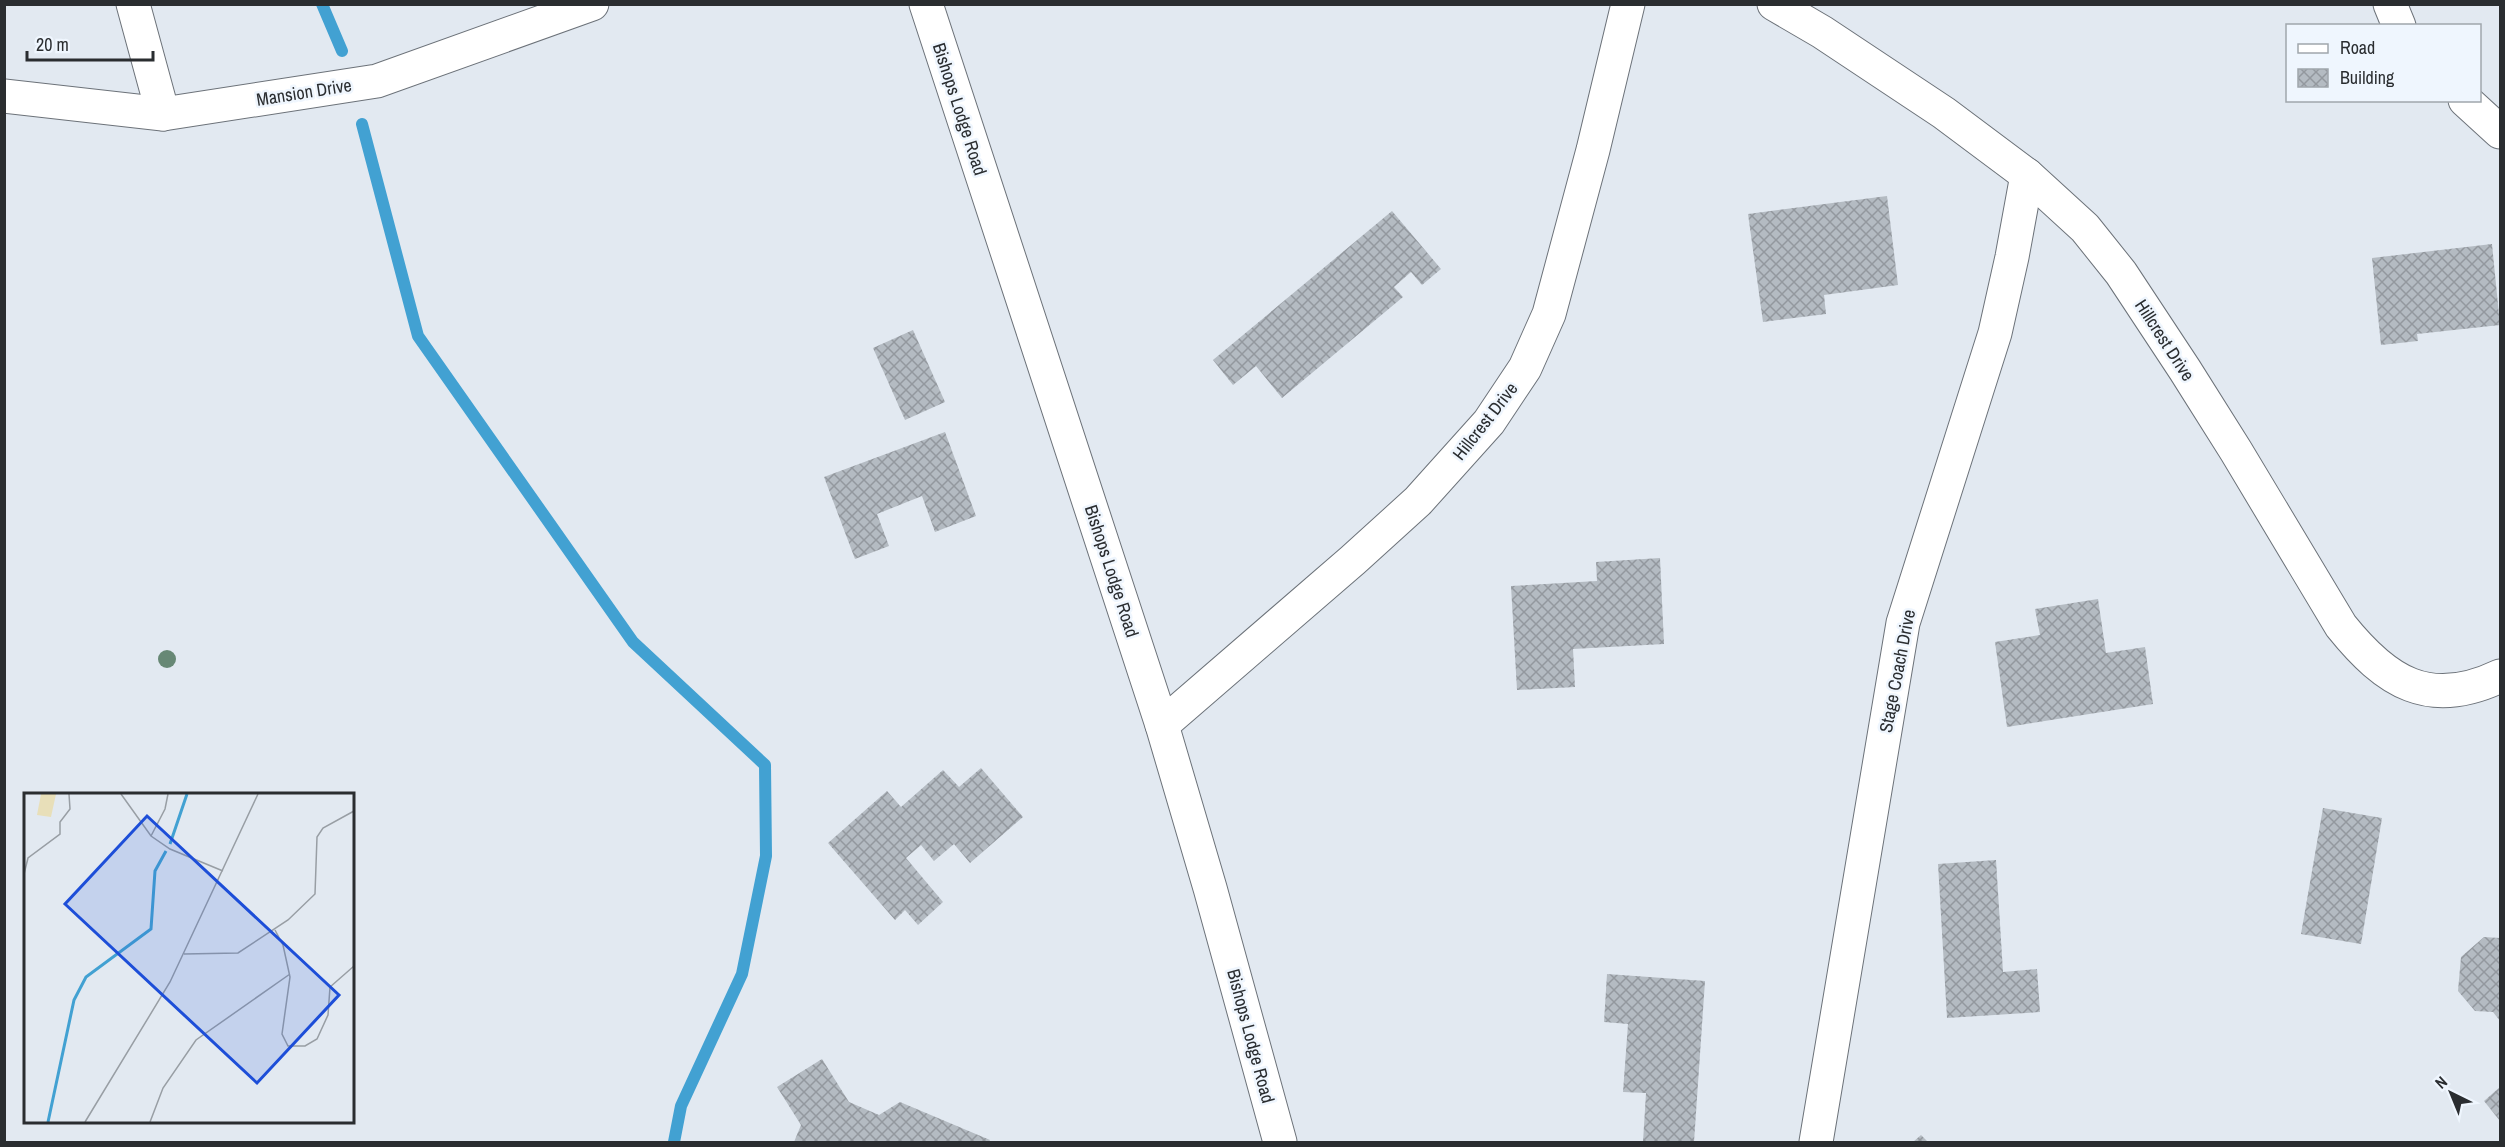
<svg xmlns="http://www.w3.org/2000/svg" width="2505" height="1147" viewBox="0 0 2505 1147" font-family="'Archivo Narrow',sans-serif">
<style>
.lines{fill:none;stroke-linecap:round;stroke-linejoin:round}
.stream{stroke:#42a1d2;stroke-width:12}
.building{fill:url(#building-cross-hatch)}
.minor-casing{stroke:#6c7279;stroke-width:35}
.tertiary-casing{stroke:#6c7279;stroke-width:35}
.minor{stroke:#fff;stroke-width:33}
.tertiary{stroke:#fff;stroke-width:33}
.tree{fill:#678875}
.labels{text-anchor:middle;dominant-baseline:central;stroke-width:5;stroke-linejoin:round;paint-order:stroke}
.street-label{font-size:18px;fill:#2a2d30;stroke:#eff6fe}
.inset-river{fill:none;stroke:#42a1d2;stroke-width:3}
.inset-road{fill:none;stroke:#989ea4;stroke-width:1.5}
.view{fill:#1d4ed8;fill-opacity:0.15;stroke:#1d4ed8;stroke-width:3}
.inset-edge{fill:none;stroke:#2a2d30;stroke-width:3}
</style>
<defs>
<pattern id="building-cross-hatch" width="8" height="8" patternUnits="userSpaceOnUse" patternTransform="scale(1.5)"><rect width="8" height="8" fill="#b4bbc2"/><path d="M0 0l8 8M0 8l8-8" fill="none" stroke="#93989e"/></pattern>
</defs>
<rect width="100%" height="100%" fill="#e2e9f1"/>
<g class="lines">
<g class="stream">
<polyline points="322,4 342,51"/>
<polyline points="362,124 418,336 633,642 765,765 766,856 742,974 681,1106 674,1142"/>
</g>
</g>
<g class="building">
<polygon points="1887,196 1898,285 1824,295 1826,314 1763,322 1748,214"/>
<polygon points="1392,211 1441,269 1422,285 1411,272 1394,287 1403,297 1282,398 1256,366 1233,385 1213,360"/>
<polygon points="2492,244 2500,325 2417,334 2418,341 2381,345 2372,258"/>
<polygon points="913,330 945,402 905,420 873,348"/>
<polygon points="945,432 976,516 935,532 922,496 877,514 889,546 855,559 824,477"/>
<polygon points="1660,558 1664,644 1573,649 1575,687 1517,690 1511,586 1597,581 1596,562"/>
<polygon points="2098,599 2106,653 2145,647 2153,704 2007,727 1995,642 2040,635 2035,609"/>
<polygon points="981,768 1023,817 970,863 954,844 934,861 921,845 906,858 943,902 918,925 905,910 895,920 828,843 887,791 901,807 943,770 959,787"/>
<polygon points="2323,808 2382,818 2361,944 2301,934"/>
<polygon points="1996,860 2003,972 2037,969 2040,1012 1947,1018 1938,864"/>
<polygon points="2484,937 2500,938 2500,1021 2493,1012 2475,1011 2458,991 2461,957"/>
<polygon points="1607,974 1705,981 1694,1142 1643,1142 1646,1093 1623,1092 1628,1024 1604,1022"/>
<polygon points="822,1059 849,1102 879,1115 900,1102 990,1140 989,1142 794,1142 801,1125 777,1087"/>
<polygon points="2500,1087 2500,1121 2484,1101"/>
<polygon points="1921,1135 1928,1142 1913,1142"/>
</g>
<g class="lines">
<defs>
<g id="minor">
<polyline points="133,4 163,114"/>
<path d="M1774,4L1822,32L1944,113L2027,175L2085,228L2121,273L2185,370L2236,451L2341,626C2386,682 2429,710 2500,676"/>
<polyline points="2390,4 2399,26"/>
<polyline points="4,96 163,114 377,81 592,4"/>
<polyline points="2465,100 2500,132"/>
<polyline points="1162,725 1353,560 1418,501 1489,422 1525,368 1549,314 1593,150 1628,4"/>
<polyline points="1816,1142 1903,623 1995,333 2012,257 2027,175"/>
</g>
<polyline id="tertiary" points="926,4 1162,725 1210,888 1280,1142"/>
</defs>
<use href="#minor" class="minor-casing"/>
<use href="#tertiary" class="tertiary-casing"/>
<use href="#minor" class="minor"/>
<use href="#tertiary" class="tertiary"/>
</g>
<circle class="tree" cx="167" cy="659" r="9"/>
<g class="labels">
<g class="street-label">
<text transform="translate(304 92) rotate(-9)">Mansion Drive</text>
<text transform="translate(960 109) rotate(72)">Bishops Lodge Road</text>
<text transform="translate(2165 340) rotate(57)">Hillcrest Drive</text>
<text transform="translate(1485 421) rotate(-52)">Hillcrest Drive</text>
<text transform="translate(1112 571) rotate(72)">Bishops Lodge Road</text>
<text transform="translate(1897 671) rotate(-79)">Stage Coach Drive</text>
<text transform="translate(1251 1036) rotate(75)">Bishops Lodge Road</text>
</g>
</g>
<g transform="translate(24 793)">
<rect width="330" height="330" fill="#e2e9f1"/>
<path d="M17,1H32L27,24L13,22Z" fill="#e8dfb9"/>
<path class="inset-river" d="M146,51L163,1M24,329L50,207L62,184L127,136L131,78L142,58"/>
<path class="inset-road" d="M97,1L127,43L146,56L199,78M127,43L141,16L144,1M0,81L4,65L36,41V29L46,16L45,1M251,137L259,152L266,184L258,241L264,253H281L293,246L304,222L306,194L330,173M160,161L214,160L264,127L291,101L293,44L299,35L330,18M61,329L146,189L234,1M126,329L139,295L172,247L266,181"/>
<path class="view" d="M123,23L315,202L233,290L41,111Z"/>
<rect width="330" height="330" class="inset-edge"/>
</g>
<rect width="2505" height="1147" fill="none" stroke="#2a2d30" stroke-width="12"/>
<rect x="2286" y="24" width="195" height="78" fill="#eff6fe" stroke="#a0a6ac" stroke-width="1.5"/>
<rect x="2298" y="44" width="30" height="9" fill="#ffffff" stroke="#a0a6ac" stroke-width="1.5"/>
<text x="2340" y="54" font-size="18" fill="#2a2d30">Road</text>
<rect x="2298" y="69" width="30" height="18" fill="url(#building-cross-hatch)" stroke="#a0a6ac" stroke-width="1.5"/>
<text x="2340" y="84" font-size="18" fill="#2a2d30">Building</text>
<g transform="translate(2451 1093) rotate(317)" stroke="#eff6fe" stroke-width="4.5" paint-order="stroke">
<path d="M0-4.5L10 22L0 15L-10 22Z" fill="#2a2d30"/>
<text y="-9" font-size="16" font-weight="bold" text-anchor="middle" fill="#2a2d30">N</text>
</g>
<path d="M27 51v9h126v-9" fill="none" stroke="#2a2d30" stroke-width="3"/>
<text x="36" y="51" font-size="18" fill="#2a2d30" stroke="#eff6fe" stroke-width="4.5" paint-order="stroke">20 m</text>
</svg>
